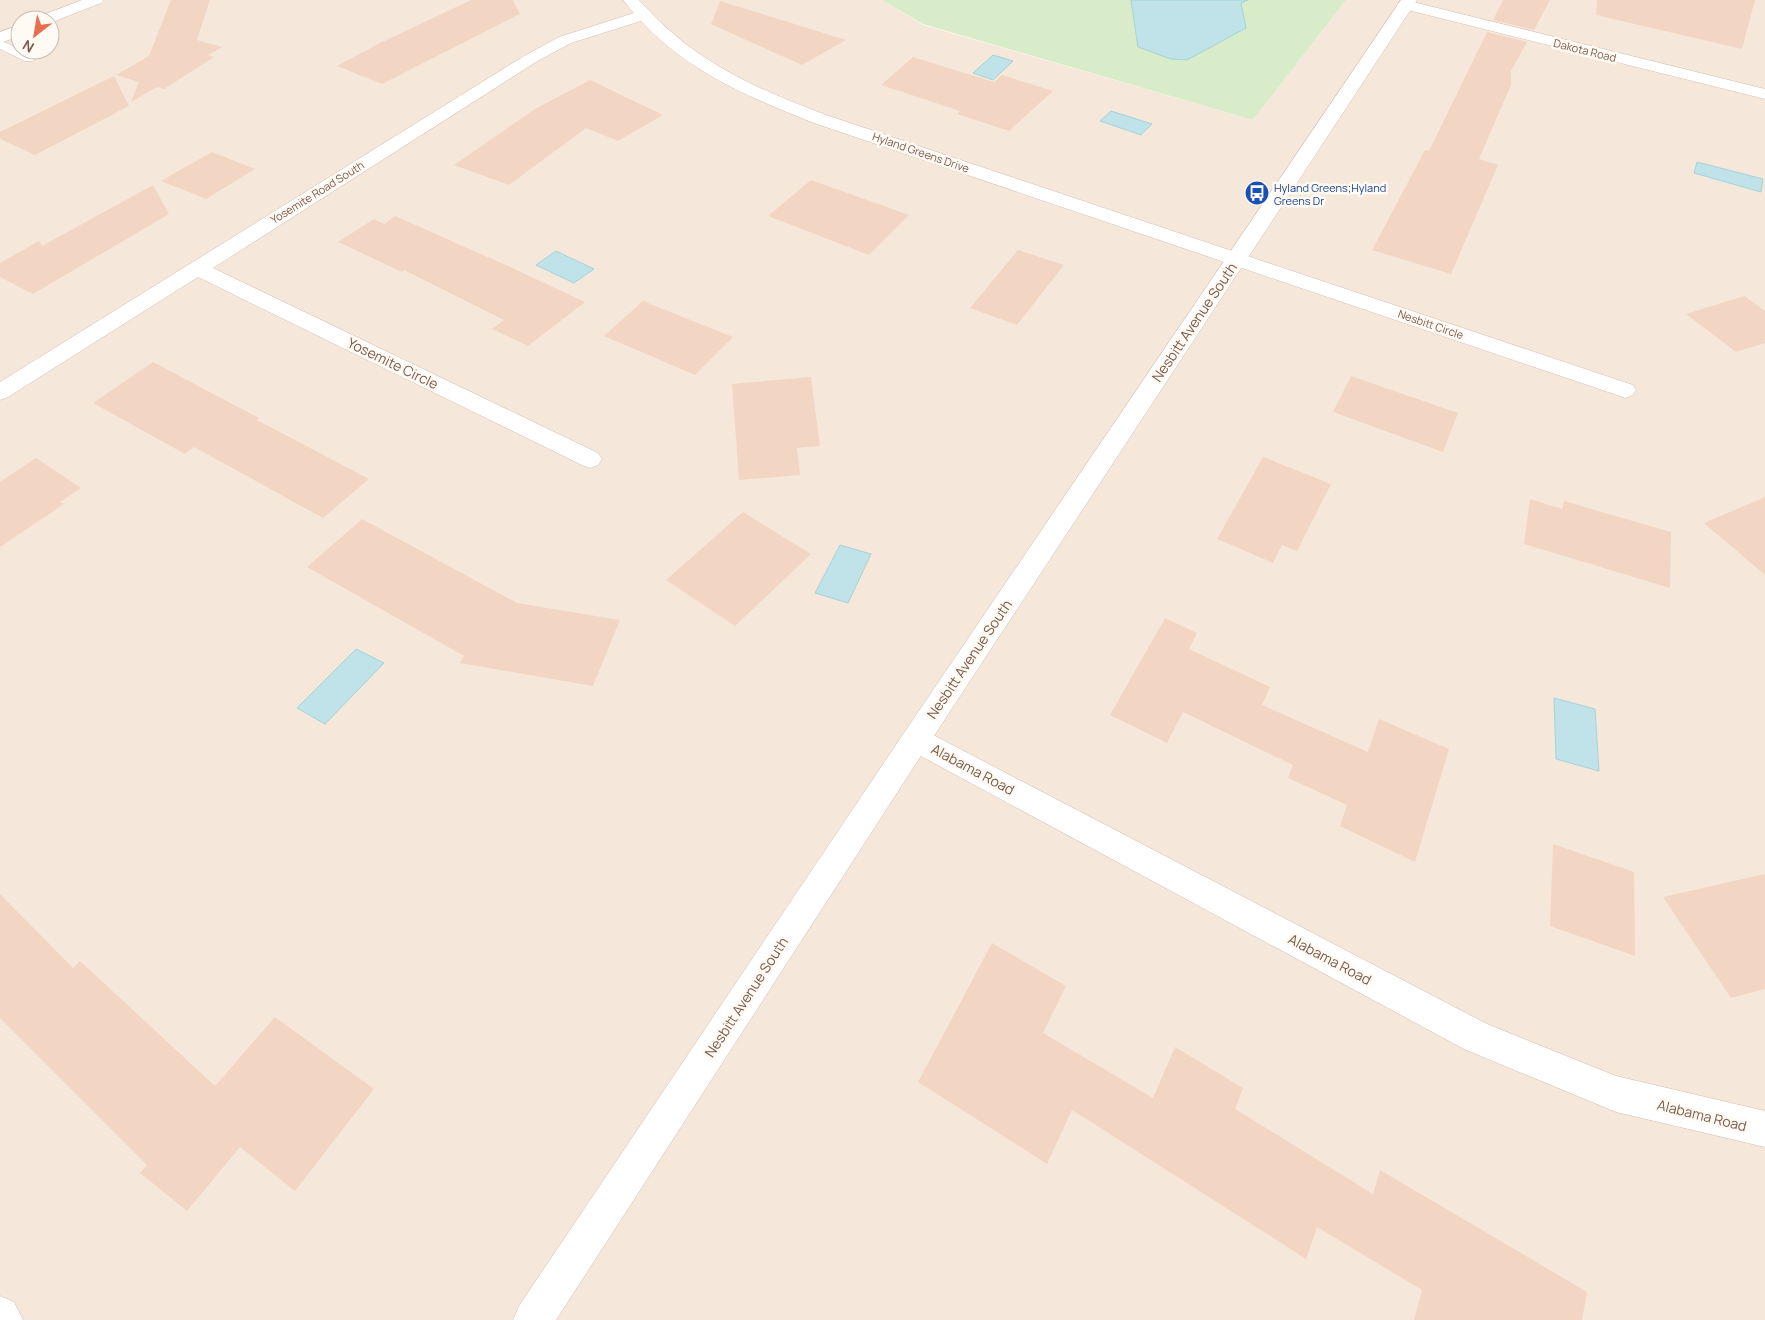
<svg xmlns="http://www.w3.org/2000/svg" width="1765" height="1320" viewBox="0 0 1765 1320" font-family="Manrope,sans-serif">
<style>
.residential{fill:#f5e8da;fill-rule:evenodd}
.green{fill:#d8ecc9}
.water{fill:#bfe3e8;stroke:#a5d3da}
.building{fill:#f3d5c3}
.lines{fill:none;stroke-linecap:round;stroke-linejoin:round}
.service-casing{stroke:#d1beb0;stroke-width:1}
.minor-casing{stroke:#d1beb0;stroke-width:1}
.tertiary-casing{stroke:#d1beb0;stroke-width:1}
.service{fill:#fff;fill-rule:evenodd}
.minor{fill:#fff;fill-rule:evenodd}
.tertiary{fill:#fff;fill-rule:evenodd}
.labels{text-anchor:middle;dominant-baseline:central;stroke-width:5;stroke-linejoin:round;paint-order:stroke}
.far-street-label{font-size:11px;fill:#7a5c4d;stroke:#fffaf3}
.far-transit-label{font-size:11px;fill:#164399;stroke:#fffaf3;text-anchor:start}
.street-label{font-size:14px;fill:#7a5c4d;stroke:#fffaf3}
</style>
<rect width="100%" height="100%" fill="#fdf6ec"/>
<path class="residential" d="M0,0H882L923,25L1253,120L1346,0H1765V1320H0ZM20,20H50V50H20Z"/>
<polygon class="green" points="882,0 1346,0 1253,120 923,24"/>
<g class="water">
<polygon points="1131,0 1248,0 1241,3 1246,28 1187,60 1171,59 1138,47"/>
<polygon points="993,55 1013,61 993,80 973,73"/>
<polygon points="1111,111 1152,124 1141,135 1100,121"/>
<polygon points="1697,162 1763,179 1761,192 1694,173"/>
<polygon points="556,251 594,269 574,283 536,265"/>
<polygon points="840,545 871,554 848,603 815,593"/>
<polygon points="356,649 384,663 325,724 297,708"/>
<polygon points="1554,698 1595,709 1599,771 1556,759"/>
</g>
<g class="building">
<polygon points="171,0 210,0 197,40 222,47 208,55 214,57 164,89 157,87 131,102 139,82 116,75 149,56"/>
<polygon points="471,0 513,0 520,14 382,84 337,66 380,43"/>
<polygon points="1503,0 1550,0 1534,30 1493,20"/>
<polygon points="1597,0 1755,0 1742,49 1596,15"/>
<polygon points="720,1 846,40 802,65 711,24"/>
<polygon points="1487,32 1527,42 1511,71 1511,85 1479,159 1498,165 1451,274 1372,250 1425,150 1429,151"/>
<polygon points="913,57 994,82 1002,75 1053,91 1009,131 957,114 960,111 881,85"/>
<polygon points="114,76 129,106 35,155 0,139 0,132"/>
<polygon points="590,80 663,115 618,141 586,128 509,185 454,165 535,109"/>
<polygon points="212,152 255,169 206,199 161,181"/>
<polygon points="811,180 909,215 869,255 768,216"/>
<polygon points="153,185 169,214 33,294 0,277 0,263 39,241 42,246"/>
<polygon points="395,216 508,266 585,302 528,346 492,329 504,320 404,270 402,272 338,242 374,219 384,224"/>
<polygon points="1018,250 1064,265 1017,325 970,308"/>
<polygon points="1744,296 1765,311 1765,343 1736,352 1686,314"/>
<polygon points="643,301 733,337 695,375 604,336"/>
<polygon points="153,362 259,418 257,420 369,479 323,518 194,447 185,454 93,403"/>
<polygon points="1351,376 1458,413 1443,452 1333,412"/>
<polygon points="811,377 820,446 797,448 800,475 739,480 732,384"/>
<polygon points="1263,457 1331,484 1297,551 1282,545 1273,563 1217,539"/>
<polygon points="36,458 81,488 60,502 64,504 0,547 0,482"/>
<polygon points="1765,497 1765,575 1704,523"/>
<polygon points="1530,499 1562,509 1564,501 1671,532 1670,588 1524,544"/>
<polygon points="743,512 811,554 735,626 666,580"/>
<polygon points="362,519 517,603 620,620 593,686 460,663 464,656 307,567"/>
<polygon points="1165,618 1197,633 1189,649 1270,687 1262,705 1368,752 1379,719 1449,749 1415,862 1340,826 1347,805 1288,778 1293,765 1183,712 1167,743 1110,715"/>
<polygon points="1553,844 1634,872 1635,956 1550,926"/>
<polygon points="1765,874 1765,989 1731,998 1663,897"/>
<polygon points="0,894 73,968 80,961 215,1086 275,1017 374,1089 295,1191 240,1147 187,1211 140,1173 147,1165 0,1018"/>
<polygon points="992,943 1066,986 1043,1033 1153,1098 1175,1047 1243,1088 1235,1109 1373,1194 1380,1170 1587,1292 1582,1320 1414,1320 1422,1290 1317,1227 1306,1259 1072,1110 1047,1164 918,1082"/>
</g>
<g class="lines">
<defs>
<polygon id="service" points="0,40 33,55 35,58 33,61 25,61 0,49"/>
<g id="minor">
<polygon points="82,0 104,0 101,3 50,23 50,20 36,20 38,17"/>
<path d="M623,0H639C693,61 752,87 826,115L1633,385L1636,390L1633,395L1625,398L1617,395L814,123C751,98 688,72 641,21L571,43L536,62L213,268L598,453L602,459L598,465L590,468L582,465L198,277L8,397L0,400V382L524,56L559,37L634,13Z"/>
<polygon points="1405,0 1765,89 1765,99 1400,8 1397,5 1400,2"/>
<polygon points="20,25 20,36 0,43 0,32"/>
<polygon points="916,726 1487,1024 1616,1076 1765,1111 1765,1147 1616,1112 1464,1049 906,748 902,739 906,730"/>
<polygon points="0,1296 14,1302 23,1320 0,1320"/>
</g>
<polygon id="tertiary" points="1401,0 1417,0 926,748 556,1320 513,1320 519,1306 906,730"/>
</defs>
<use href="#service" class="service-casing"/>
<use href="#minor" class="minor-casing"/>
<use href="#tertiary" class="tertiary-casing"/>
<use href="#service" class="service"/>
<use href="#minor" class="minor"/>
<use href="#tertiary" class="tertiary"/>
</g>
<defs>
<symbol id="bus-disc" viewBox="-11 -11 22 22"><circle r="9.5" fill="#1a4fb4" stroke="#fffaf3"/><path d="M-5-6H5V4H4V6H2V4H-2V6H-4V4H-5ZM-3.5-4V0h7V-4ZM-3.5 1.2v1.5H-2V1.2ZM2 1.2v1.5H3.5V1.2Z" fill="#fff"/></symbol>
</defs>
<g fill-rule="evenodd">
<use href="#bus-disc" x="1243" y="179" width="28" height="28"/>
</g>
<g class="labels">
<g class="far-street-label">
<text transform="translate(1585 50) rotate(14)">Dakota Road</text>
<text transform="translate(921 152) rotate(19)">Hyland Greens Drive</text>
<text transform="translate(317 192) rotate(-32)">Yosemite Road South</text>
<text transform="translate(1431 324) rotate(19)">Nesbitt Circle</text>
</g>
<g class="far-transit-label">
<text x="1274" y="187">Hyland Greens;Hyland<tspan x="1274" dy="13">Greens Dr</tspan></text>
</g>
<g class="street-label">
<text transform="translate(1194 322) rotate(-56)">Nesbitt Avenue South</text>
<text transform="translate(393 363) rotate(26)">Yosemite Circle</text>
<text transform="translate(969 659) rotate(-56)">Nesbitt Avenue South</text>
<text transform="translate(973 769) rotate(28)">Alabama Road</text>
<text transform="translate(1330 959) rotate(28)">Alabama Road</text>
<text transform="translate(746 997) rotate(-57)">Nesbitt Avenue South</text>
<text transform="translate(1702 1115) rotate(14)">Alabama Road</text>
</g>
</g>
<g transform="translate(35 35) rotate(211)"><circle r="24" fill="#fffaf3" stroke="#cabbb1"/>
<path d="M0-4L9 19L0 12L-9 19Z" fill="#e76f51"/>
<text y="-8" font-size="14" font-weight="bold" text-anchor="middle" fill="#7a5c4d">N</text>
</g>
</svg>
